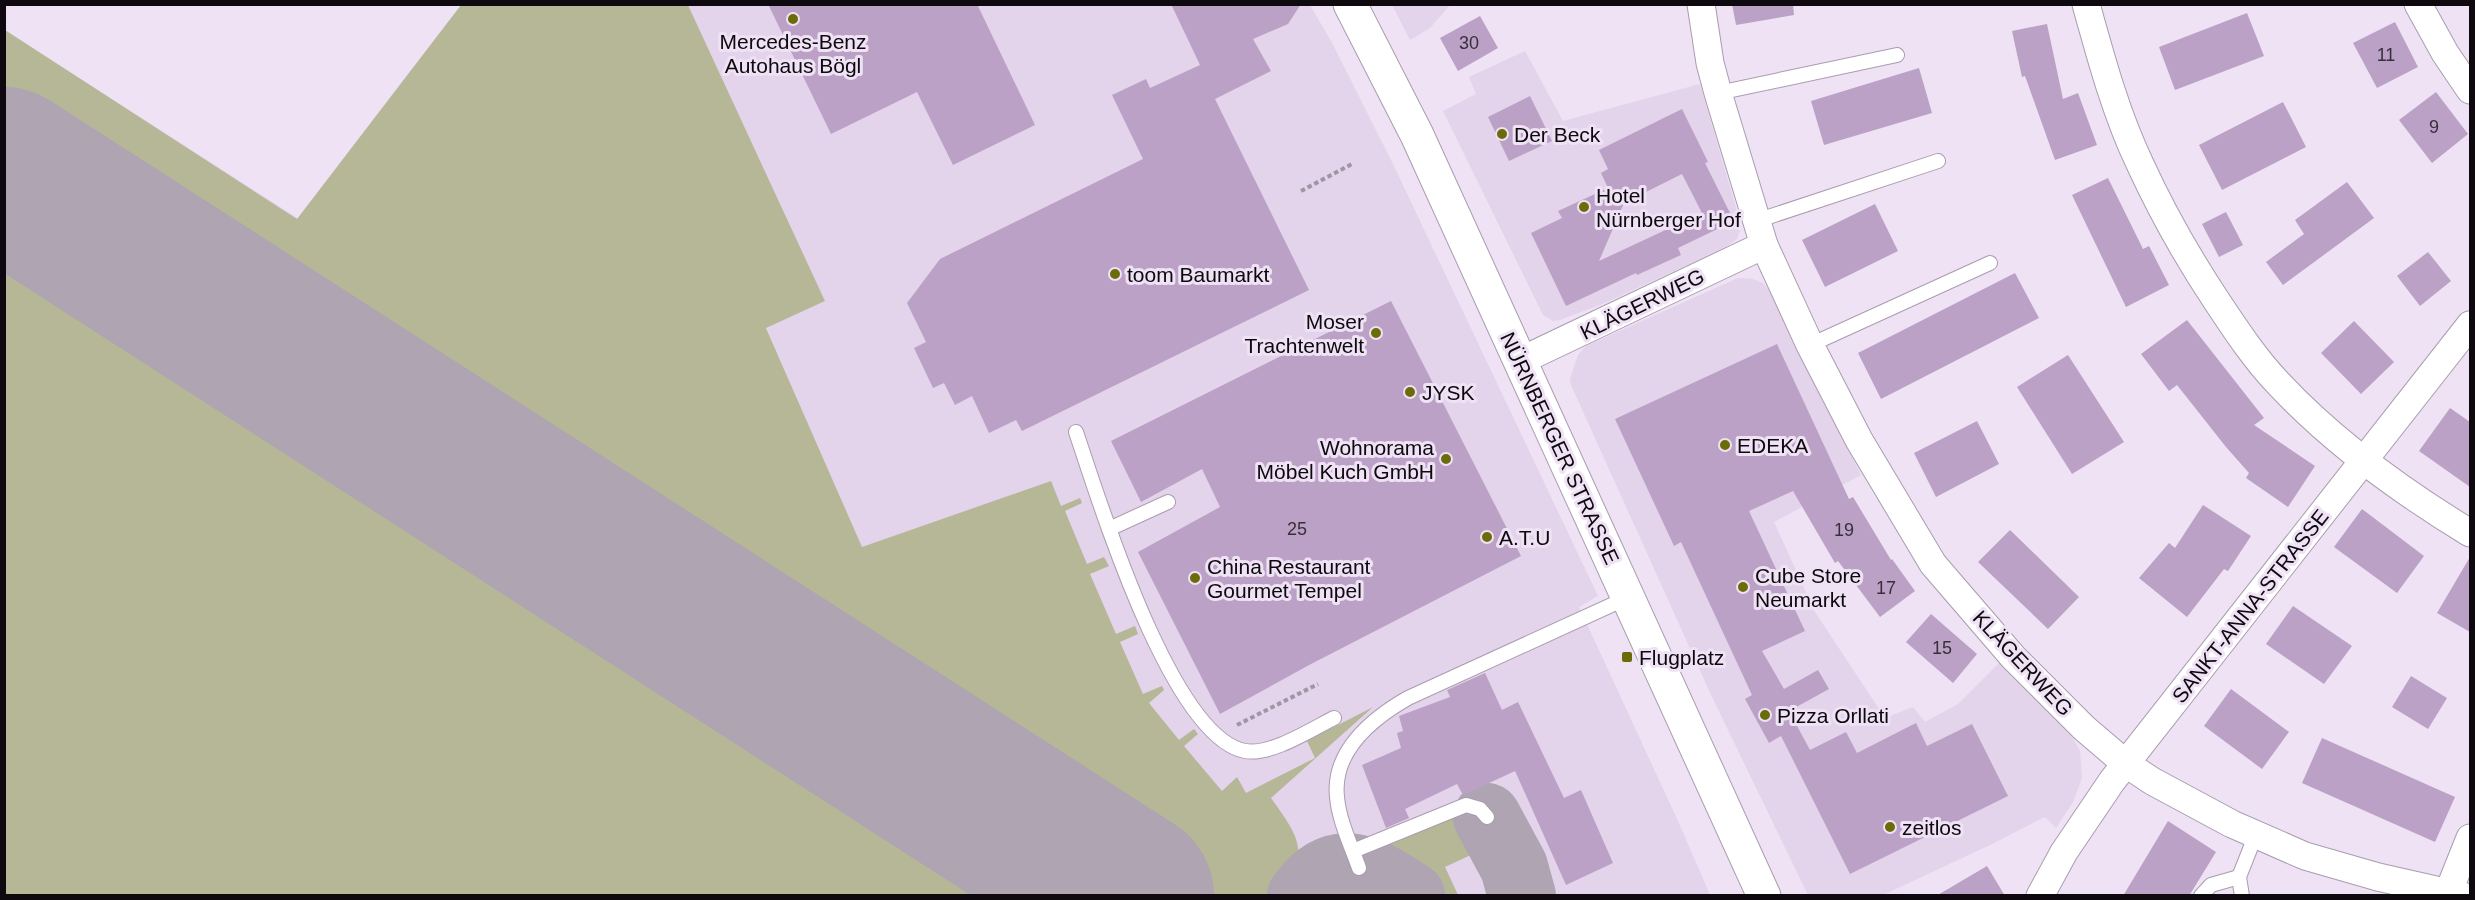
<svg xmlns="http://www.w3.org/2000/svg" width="2475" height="900" viewBox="0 0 2475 900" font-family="Arial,sans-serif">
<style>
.built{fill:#e3d3eb}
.green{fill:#b5b797}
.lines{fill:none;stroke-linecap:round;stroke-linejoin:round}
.taxiway{stroke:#aea4b2;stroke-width:68}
.runway{stroke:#aea4b2;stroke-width:170}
.building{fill:#bba1c6;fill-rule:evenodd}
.lane-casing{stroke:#a89dae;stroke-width:16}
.street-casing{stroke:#a89dae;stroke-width:29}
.secondary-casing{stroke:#a89dae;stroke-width:35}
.path{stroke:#9f96a3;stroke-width:4;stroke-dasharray:4.5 3;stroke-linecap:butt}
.lane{stroke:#fff;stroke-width:14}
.street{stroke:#fff;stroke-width:27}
.secondary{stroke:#fff;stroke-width:33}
.poi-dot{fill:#6c6b0a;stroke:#eee2f4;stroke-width:2}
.labels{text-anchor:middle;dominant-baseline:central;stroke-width:6;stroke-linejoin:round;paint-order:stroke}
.number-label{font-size:18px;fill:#382f3d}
.poi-label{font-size:21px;fill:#0d090f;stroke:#eee2f4;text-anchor:start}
.street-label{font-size:21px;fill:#0d090f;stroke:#eee2f4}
</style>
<rect width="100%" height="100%" fill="#eee2f4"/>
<g class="built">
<polygon points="688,5 1310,5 1331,41 1392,162 1598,596 1579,607 1678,821 1710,895 678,895 5,426 4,30 1056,704 1045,485 862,548 766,327 825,301"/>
<polygon points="1392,5 1450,5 1430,28 1410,40"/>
<polygon points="1525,51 1563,121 1700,84 1739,218 1740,230 1737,239 1724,248 1605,303 1560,320 1553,321 1543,315 1443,111 1476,94 1469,77"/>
<polygon points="1738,278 1753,279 1763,283 1770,292 1861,475 1774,522 1815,612 1885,718 1913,707 1925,722 1958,704 2000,662 2067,728 2080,751 2082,778 2073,802 2056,828 2045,817 1990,845 1883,895 1808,895 1712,697 1571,385 1570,379 1578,355 1586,346"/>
</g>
<g class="green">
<path d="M461,5H688L825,301L766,328L862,547L1051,481L1061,506L1080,498L1082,503L1065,511L1087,564L1104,557L1109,566L1090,574L1116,634L1135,626L1138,634L1120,642L1143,694L1162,686L1164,690L1149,703L1179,740L1194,729L1198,734L1184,746L1222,791L1237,777L1246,793L1315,758L1307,741L1373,707L1271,798C1298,836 1310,850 1284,895H1167L5,147V30L297,219Z"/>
<polygon points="5,197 1091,895 5,895"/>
<polygon points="1466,809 1488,847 1445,867 1458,895 1432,895 1369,854"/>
<polygon points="1357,883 1369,885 1390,895 1318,895 1344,884"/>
</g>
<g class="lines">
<g class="taxiway">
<polyline points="1487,817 1514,867 1522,896"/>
<path d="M1301,896C1336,847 1372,870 1411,896"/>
</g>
<polyline class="runway" points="4,172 1129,896"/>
</g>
<g class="building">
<polygon points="768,4 977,4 1035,125 953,165 917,92 831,134"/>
<polygon points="1171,4 1301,4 1288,24 1253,39 1271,71 1215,99 1309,290 1022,431 1016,420 989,433 972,396 955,405 944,383 933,388 914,348 926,342 907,303 940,259 1143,159 1112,95 1146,79 1150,88 1200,65"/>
<polygon points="1732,4 1793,4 1794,15 1736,25"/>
<polygon points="2247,13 2264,56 2175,90 2159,47"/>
<polygon points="1480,16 1498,48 1458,71 1440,38"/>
<polygon points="2395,22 2418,67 2377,88 2353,43"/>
<polygon points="2047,24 2063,99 2078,93 2097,145 2055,160 2025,76 2022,77 2012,31"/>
<polygon points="1919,68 1932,113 1824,145 1811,101"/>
<polygon points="2436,92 2468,134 2432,163 2399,120"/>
<polygon points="1530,96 1552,141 1509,161 1488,117"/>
<polygon points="2283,102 2306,147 2222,190 2199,145"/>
<path d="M1682,109L1708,162L1705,163L1734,221L1678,248L1681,255L1637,275L1636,273L1566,306L1531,233L1562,218L1558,211L1608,188L1601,173L1608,169L1599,150ZM1682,174L1702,213L1599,261L1624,203Z"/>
<polygon points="2108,178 2143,249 2149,246 2169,285 2126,307 2072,195"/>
<polygon points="2347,182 2374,218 2283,285 2266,262 2304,234 2295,220"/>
<polygon points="1875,204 1898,251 1825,287 1802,240"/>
<polygon points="2226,212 2243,245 2219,257 2202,224"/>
<polygon points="2428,252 2451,281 2420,306 2397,276"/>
<polygon points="2015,273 2039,318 1881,399 1858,353"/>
<polygon points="1391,301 1521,556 1311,664 1220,714 1138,552 1220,507 1202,469 1141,502 1111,441"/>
<polygon points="2187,320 2264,418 2254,425 2315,466 2288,507 2246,478 2249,473 2226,447 2177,385 2169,391 2141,354"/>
<polygon points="2354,321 2394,362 2361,394 2321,353"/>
<polygon points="1777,344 1849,499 1853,497 1891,560 1892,559 1915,591 1880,617 1838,561 1835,563 1793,491 1749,511 1805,631 1762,651 1784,689 1818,670 1829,689 1789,711 1810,750 1846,732 1857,753 1916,723 1927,746 1972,724 2008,796 1850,874 1781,736 1769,743 1745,699 1752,695 1681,542 1674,546 1615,419"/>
<polygon points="2068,355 2124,442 2072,474 2017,387"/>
<polygon points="2450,408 2470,422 2470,487 2419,451"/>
<polygon points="1977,421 1999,464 1936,497 1914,453"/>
<polygon points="2203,505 2251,536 2228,571 2224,569 2187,617 2139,578 2169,543 2175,548"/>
<polygon points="2362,509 2424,556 2397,593 2334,547"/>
<polygon points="2010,530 2079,597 2048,629 1978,562"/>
<polygon points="2470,557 2470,632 2437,613"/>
<polygon points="2293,606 2352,646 2324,684 2266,644"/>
<polygon points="1931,614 1977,654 1953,683 1906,642"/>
<polygon points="1485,673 1502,710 1518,702 1564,798 1581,790 1613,863 1566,885 1515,771 1463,795 1457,784 1405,809 1409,818 1386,828 1362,765 1401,748 1397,733 1403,731 1399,716 1450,697 1447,690"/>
<polygon points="2411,676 2447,698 2428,729 2392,707"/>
<polygon points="2231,689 2289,732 2262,769 2204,726"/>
<polygon points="2322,738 2455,797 2435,842 2302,783"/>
<polygon points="2168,821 2216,852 2189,896 2123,896"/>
<polygon points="1987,866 2005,896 1936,896"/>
</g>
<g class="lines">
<defs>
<g id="lane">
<polyline points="1718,93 1897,55"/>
<polyline points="1756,221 1938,161"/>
<polyline points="1810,345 1990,263"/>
<path d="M1076,432C1099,500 1171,737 1245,751C1270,756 1312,729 1334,718"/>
<polyline points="1109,529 1168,502"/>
<polyline points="1353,851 1466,805 1480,809 1487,817"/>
<path d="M1359,868C1351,845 1339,821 1337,797C1332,751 1373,718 1408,698L1629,597"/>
<polyline points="2201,896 2211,885 2239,877"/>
<polyline points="2242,896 2239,877 2256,834"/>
</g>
<g id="street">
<polyline points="1701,4 1710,63 1718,93 1764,245 1810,345 1859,440 1933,564 2013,657 2084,728 2125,763 2152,781 2232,824 2305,856 2378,877 2462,896"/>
<path d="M2086,4C2101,58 2116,114 2140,164C2162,212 2188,258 2218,303C2236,330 2255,359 2278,383C2333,442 2401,491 2470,533"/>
<polyline points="2418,4 2445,53 2470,90"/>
<polyline points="1520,361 1764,245"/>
<polyline points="2448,893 2470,838"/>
<polyline points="2040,896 2064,852 2112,781 2470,325"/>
</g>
<polyline id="secondary" points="1350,4 1417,135 1764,896"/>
</defs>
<use href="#lane" class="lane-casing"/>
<use href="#street" class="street-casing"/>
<use href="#secondary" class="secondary-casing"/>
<g class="path">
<polyline points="1301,191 1352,164"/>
<polyline points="1237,725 1318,684"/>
</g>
<use href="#lane" class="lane"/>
<use href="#street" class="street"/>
<use href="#secondary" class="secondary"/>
</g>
<g class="poi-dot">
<circle cx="793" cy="19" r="6"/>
<circle cx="1502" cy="134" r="6"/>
<circle cx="1584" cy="207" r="6"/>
<circle cx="1115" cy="274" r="6"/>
<circle cx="1376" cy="333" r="6"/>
<circle cx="1410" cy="392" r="6"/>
<circle cx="1725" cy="445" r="6"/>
<circle cx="1446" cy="459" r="6"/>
<circle cx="1487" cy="537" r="6"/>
<circle cx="1195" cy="578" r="6"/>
<circle cx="1743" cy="587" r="6"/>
<rect x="1621" y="651" width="12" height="12" rx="3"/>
<circle cx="1765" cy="715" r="6"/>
<circle cx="1890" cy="827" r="6"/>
</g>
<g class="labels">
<g class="number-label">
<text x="1469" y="43">30</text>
<text x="2386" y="55">11</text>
<text x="2434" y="127">9</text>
<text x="1297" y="529">25</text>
<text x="1844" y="530">19</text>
<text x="1886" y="588">17</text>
<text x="1942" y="648">15</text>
</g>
<g class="poi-label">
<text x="793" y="41" text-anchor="middle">Mercedes-Benz<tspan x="793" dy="24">Autohaus Bögl</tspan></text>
<text x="1514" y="134">Der Beck</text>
<text x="1596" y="195">Hotel<tspan x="1596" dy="24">Nürnberger Hof</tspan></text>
<text x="1127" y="274">toom Baumarkt</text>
<text x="1364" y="321" text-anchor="end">Moser<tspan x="1364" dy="24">Trachtenwelt</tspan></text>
<text x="1422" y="392">JYSK</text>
<text x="1737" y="445">EDEKA</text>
<text x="1434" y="447" text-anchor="end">Wohnorama<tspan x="1434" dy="24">Möbel Kuch GmbH</tspan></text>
<text x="1499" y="537">A.T.U</text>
<text x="1207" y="566">China Restaurant<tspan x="1207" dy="24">Gourmet Tempel</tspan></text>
<text x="1755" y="575">Cube Store<tspan x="1755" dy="24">Neumarkt</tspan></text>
<text x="1639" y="657">Flugplatz</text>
<text x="1777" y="715">Pizza Orllati</text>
<text x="1902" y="827">zeitlos</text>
</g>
<g class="street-label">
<text transform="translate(1642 304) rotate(-26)">KLÄGERWEG</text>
<text transform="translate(1560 448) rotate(65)">NÜRNBERGER STRASSE</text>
<text transform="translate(2250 606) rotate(-52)">SANKT-ANNA-STRASSE</text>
<text transform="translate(2023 663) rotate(47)">KLÄGERWEG</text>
</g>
</g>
<rect width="2475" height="900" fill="none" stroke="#0d090f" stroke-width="12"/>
</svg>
